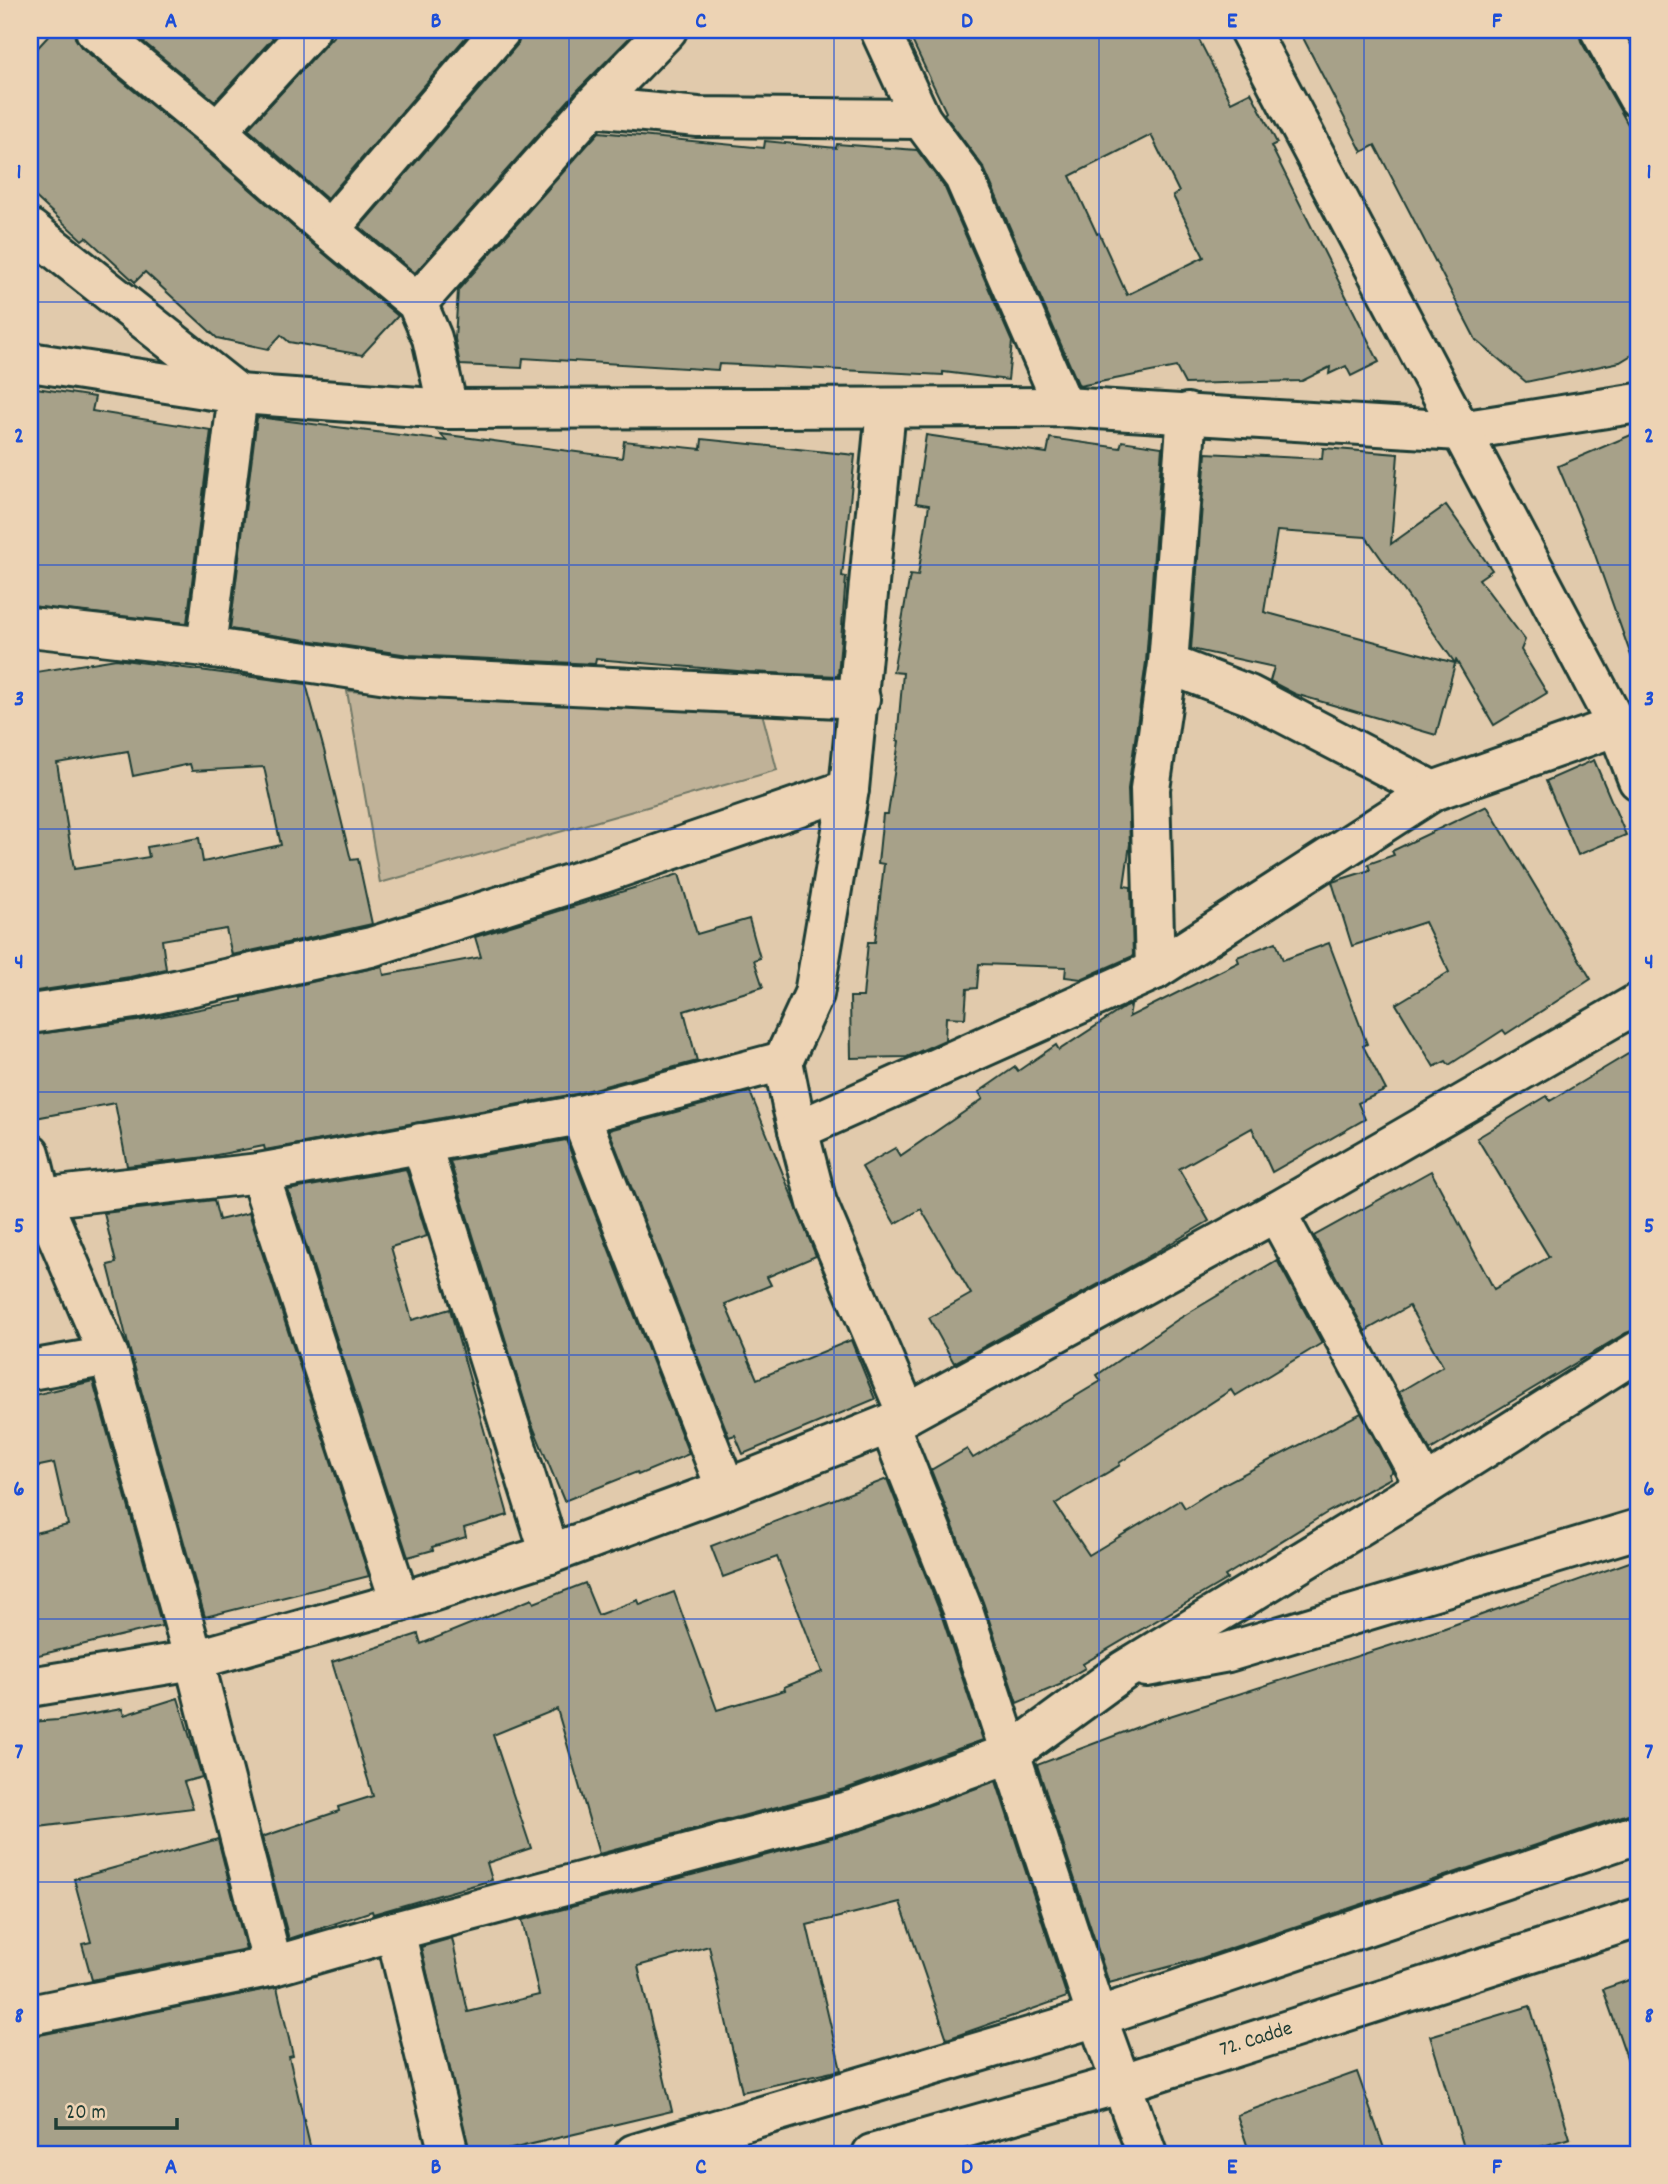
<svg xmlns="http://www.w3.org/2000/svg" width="1668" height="2184" viewBox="0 0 1668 2184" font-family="Dekko,sans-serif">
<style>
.green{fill:#c0b298;stroke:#707866;stroke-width:2}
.building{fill:#a7a189;stroke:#1f3d34;stroke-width:2;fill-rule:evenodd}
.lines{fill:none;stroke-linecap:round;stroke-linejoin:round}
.minor-casing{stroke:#1f3d34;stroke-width:44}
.tertiary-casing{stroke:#1f3d34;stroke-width:44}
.secondary-casing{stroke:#1f3d34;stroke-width:44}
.minor{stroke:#edd3b4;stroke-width:38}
.tertiary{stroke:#edd3b4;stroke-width:38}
.secondary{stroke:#edd3b4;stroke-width:38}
.grid{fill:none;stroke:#1d4ed8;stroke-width:2;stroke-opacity:0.55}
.labels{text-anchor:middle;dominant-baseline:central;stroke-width:6;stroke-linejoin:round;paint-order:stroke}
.street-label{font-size:21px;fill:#1f3d34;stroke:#edd3b4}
.neatline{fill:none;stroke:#1d4ed8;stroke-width:2.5}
.grid-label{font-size:23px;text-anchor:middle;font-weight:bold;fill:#1d4ed8}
</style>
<rect width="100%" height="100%" fill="#e1caac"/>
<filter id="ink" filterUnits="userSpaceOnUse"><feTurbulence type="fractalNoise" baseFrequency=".0143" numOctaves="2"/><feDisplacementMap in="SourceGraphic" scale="14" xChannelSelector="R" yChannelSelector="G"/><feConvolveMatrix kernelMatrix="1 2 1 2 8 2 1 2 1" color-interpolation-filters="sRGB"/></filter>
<g filter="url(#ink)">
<polygon class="green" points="347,691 762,713 777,770 380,883"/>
<g class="building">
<polygon points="54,30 74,30 75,38 81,47 203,148 315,246 398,316 362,355 289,342 281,335 268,349 217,338 145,272 135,282 86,237 82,240 30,192 30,56"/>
<polygon points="129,30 265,30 273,38 215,101"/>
<polygon points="339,30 472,30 327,199 248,129"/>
<polygon points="522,30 637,30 576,92 415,273 360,227 518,44"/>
<path d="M907,30H1194L1231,102L1251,92L1277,143L1271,146L1379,362L1351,376L1346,366L1329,374L1330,367L1302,381L1185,384L1176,367L1079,386L984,168L944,114L946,112ZM1151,135L1179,192L1173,196L1204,257L1127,295L1099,233L1097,234L1070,176Z"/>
<polygon points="1299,30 1578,30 1581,41 1638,142 1638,351 1620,362 1526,382 1476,340 1375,145 1362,152"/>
<polygon points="599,132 764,148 765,141 836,148 837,144 917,150 945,188 1012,342 1008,380 943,372 943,375 719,364 718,370 523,358 522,368 460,365 455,339 458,290"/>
<polygon points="30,387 95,397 92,411 211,430 187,623 30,606"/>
<polygon points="257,417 447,441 440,434 622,458 624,441 701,449 702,439 855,455 842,576 846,577 838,676 749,672 596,659 595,664 409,655 230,629"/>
<polygon points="1638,432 1638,663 1634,664 1593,549 1558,466"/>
<polygon points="926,435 1047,453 1050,438 1120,448 1122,441 1162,447 1146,662 1128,789 1130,844 1124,886 1131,887 1133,956 1081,979 1065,977 1066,967 979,964 977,988 967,989 965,1018 946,1017 945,1040 907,1057 851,1058 850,997 863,997 868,942 875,942 884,864 878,863 883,814 888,814 899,741 897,740 903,673 893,672 910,575 918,576 929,505 916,503"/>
<path d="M1323,448L1398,454L1391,544L1446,505L1492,570L1479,579L1525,640L1521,650L1547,693L1494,725L1456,660L1436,735L1295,694L1270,681L1274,667L1191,649L1206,453L1322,459ZM1277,531L1366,537L1455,663L1264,612Z"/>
<path d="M116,659L306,684L324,750L351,860L358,859L372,924L232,955L226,929L162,940L166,969L130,977L30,992V673ZM128,751L133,776L190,764L192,771L264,767L281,845L203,862L199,838L147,847L149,857L74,869L57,763Z"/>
<polygon points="1594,760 1626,835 1578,855 1546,781"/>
<polygon points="1487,806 1591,979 1506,1034 1503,1030 1449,1065 1446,1061 1434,1067 1396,1004 1449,972 1425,922 1352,946 1332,882 1370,870 1368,864 1394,855 1392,851"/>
<polygon points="679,874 697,934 749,919 760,958 754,960 763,987 684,1011 697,1061 575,1094 265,1150 264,1146 206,1157 127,1166 115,1103 30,1119 30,1035 137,1021 242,1001 242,998 382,966 384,975 481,957 475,937"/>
<polygon points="1276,942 1283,960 1329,943 1367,1044 1363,1046 1386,1090 1358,1103 1365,1119 1272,1172 1252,1128 1179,1169 1209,1221 1139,1262 954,1363 929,1318 971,1294 921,1209 895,1224 862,1167 895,1148 900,1156 983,1099 979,1092 1015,1067 1018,1071 1056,1045 1059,1050 1125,1007 1131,1005 1129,1017 1239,962 1237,957"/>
<polygon points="1638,1048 1638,1329 1626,1333 1430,1450 1399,1392 1443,1366 1409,1306 1365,1331 1314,1236 1431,1171 1494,1289 1549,1257 1477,1138 1547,1096 1550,1101"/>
<polygon points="750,1092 816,1256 767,1277 771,1285 725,1304 757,1379 851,1340 875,1399 743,1454 735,1435 729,1437 609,1130"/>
<polygon points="566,1140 689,1454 638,1475 637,1472 564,1501 531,1422 450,1161"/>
<polygon points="406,1169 427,1236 391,1247 412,1320 450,1309 508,1515 464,1528 466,1537 432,1547 433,1550 408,1557 288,1190"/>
<polygon points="214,1200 219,1220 249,1213 369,1576 205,1617 128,1344 108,1265 116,1263 104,1213"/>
<polygon points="1277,1260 1322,1343 1235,1396 1231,1390 1119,1463 1120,1465 1055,1504 1089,1555 1180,1500 1185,1508 1220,1486 1361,1413 1392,1472 1389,1474 1391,1478 1328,1512 1225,1576 1227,1579 1083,1664 1085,1668 1061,1682 1062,1684 1017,1703 983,1602 931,1470 967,1449 973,1458 1101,1381 1097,1375 1177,1320"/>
<polygon points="93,1381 162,1626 30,1657 30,1534 68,1525 54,1463 30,1468 30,1396"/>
<polygon points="887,1479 942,1617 983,1740 848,1788 599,1854 557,1709 493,1735 531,1848 487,1863 492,1880 373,1914 372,1911 289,1939 262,1837 339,1811 338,1807 373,1796 332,1662 418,1634 421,1644 532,1599 534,1603 585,1583 598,1615 638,1600 640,1605 674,1592 717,1710 785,1690 784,1687 822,1672 777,1557 723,1577 711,1546"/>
<polygon points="1632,1561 1638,1586 1638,1813 1631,1813 1202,1958 1109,1983 1037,1765 1151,1722 1442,1629"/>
<polygon points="178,1698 202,1777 184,1782 193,1808 30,1828 30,1722 58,1720 122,1709 124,1715"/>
<polygon points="996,1781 1067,1997 947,2039 900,1902 807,1925 841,2070 742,2092 709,1946 638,1966 672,2111 490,2154 470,2154 421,1947 452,1938 468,2012 539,1995 522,1920 861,1830"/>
<polygon points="218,1839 246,1949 92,1980 82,1944 91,1942 74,1879"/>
<polygon points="1638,1977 1638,2074 1633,2075 1603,1989"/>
<polygon points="277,1987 293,2056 289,2057 312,2154 30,2154 30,2037"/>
<polygon points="1530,2006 1570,2138 1516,2154 1466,2154 1430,2036"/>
<polygon points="1357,2072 1386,2154 1250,2154 1237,2115"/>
</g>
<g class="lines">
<defs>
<g id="minor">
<polyline points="95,30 217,131 329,230 417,303 432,338 448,409"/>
<polyline points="880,30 921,119 964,177 1064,407"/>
<polyline points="1600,30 1638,98"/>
<polyline points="592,107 698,117 921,119"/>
<polyline points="217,131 310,30"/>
<polyline points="30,229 238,394 206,647"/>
<polyline points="329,230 501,30"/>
<polyline points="417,303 592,107 667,30"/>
<polyline points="30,362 238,394 448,409 1064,407 1460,431 1638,403"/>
<polyline points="886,409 849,789 814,994 783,1061 792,1106 817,1203 907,1414"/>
<polyline points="30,627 206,647 407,677 860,699"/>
<polyline points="1168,664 1249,695 1433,791"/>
<polyline points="1155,970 1150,789 1168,664 1187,413"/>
<polyline points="30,1014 134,999 371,947 601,874 849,789"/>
<polyline points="580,1115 726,1489"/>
<polyline points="798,1130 1155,970 1433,791 1617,726 1638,723"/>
<polyline points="421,1143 550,1554"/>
<polyline points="30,1153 41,1198 109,1356 194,1660 273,1966"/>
<polyline points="259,1173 400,1602"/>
<polyline points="41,1198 259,1173 580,1115 783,1061"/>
<polyline points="1276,1212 1425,1486"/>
<polyline points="30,1370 109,1356"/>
<polyline points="889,1424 963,1610 1097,2017 1147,2154"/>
<polyline points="1146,1667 1228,1652 1638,1529"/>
<polyline points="30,1687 194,1660 400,1602 550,1554 726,1489 889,1424 1276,1212 1638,1003"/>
<polyline points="395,1931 449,2154"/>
<polyline points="30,2015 273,1966 395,1931 855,1809 1011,1753 1123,1671 1425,1486 1638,1351"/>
</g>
<polyline id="tertiary" points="1249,30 1617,726 1638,780"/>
<g id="secondary">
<polyline points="634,2154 1097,2017 1638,1834"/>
<path id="s1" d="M872,2154L1120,2084L1638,1918"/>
</g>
</defs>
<use href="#minor" class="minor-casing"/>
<use href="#tertiary" class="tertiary-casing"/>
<use href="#secondary" class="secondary-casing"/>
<use href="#minor" class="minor"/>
<use href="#tertiary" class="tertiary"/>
<use href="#secondary" class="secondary"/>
</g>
</g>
<path class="grid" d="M304,30V2154M569,30V2154M834,30V2154M1099,30V2154M1364,30V2154M30,302H1638M30,565H1638M30,829H1638M30,1092H1638M30,1355H1638M30,1619H1638M30,1882H1638"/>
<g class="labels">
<g class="street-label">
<text stroke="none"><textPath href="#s1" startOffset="401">72. Cadde</textPath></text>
</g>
</g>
<rect width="1668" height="2184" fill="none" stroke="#edd3b4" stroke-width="77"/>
<path d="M56 2118v10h121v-10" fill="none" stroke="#1f3d34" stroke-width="3.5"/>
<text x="66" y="2118" font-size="21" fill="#1f3d34" stroke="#edd3b4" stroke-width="5" paint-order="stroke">20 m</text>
<rect x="38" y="38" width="1592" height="2108" class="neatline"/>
<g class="grid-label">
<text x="171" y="27">A</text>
<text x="436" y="27">B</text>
<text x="701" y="27">C</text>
<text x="967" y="27">D</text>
<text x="1232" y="27">E</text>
<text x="1497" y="27">F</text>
<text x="19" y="178">1</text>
<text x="1649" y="178">1</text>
<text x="19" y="442">2</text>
<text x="1649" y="442">2</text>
<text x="19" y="705">3</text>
<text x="1649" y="705">3</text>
<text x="19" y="968">4</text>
<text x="1649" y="968">4</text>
<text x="19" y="1232">5</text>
<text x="1649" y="1232">5</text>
<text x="19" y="1495">6</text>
<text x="1649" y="1495">6</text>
<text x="19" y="1758">7</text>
<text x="1649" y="1758">7</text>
<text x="19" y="2022">8</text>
<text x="1649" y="2022">8</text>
<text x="171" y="2173">A</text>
<text x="436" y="2173">B</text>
<text x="701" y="2173">C</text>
<text x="967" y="2173">D</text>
<text x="1232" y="2173">E</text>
<text x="1497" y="2173">F</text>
</g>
</svg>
